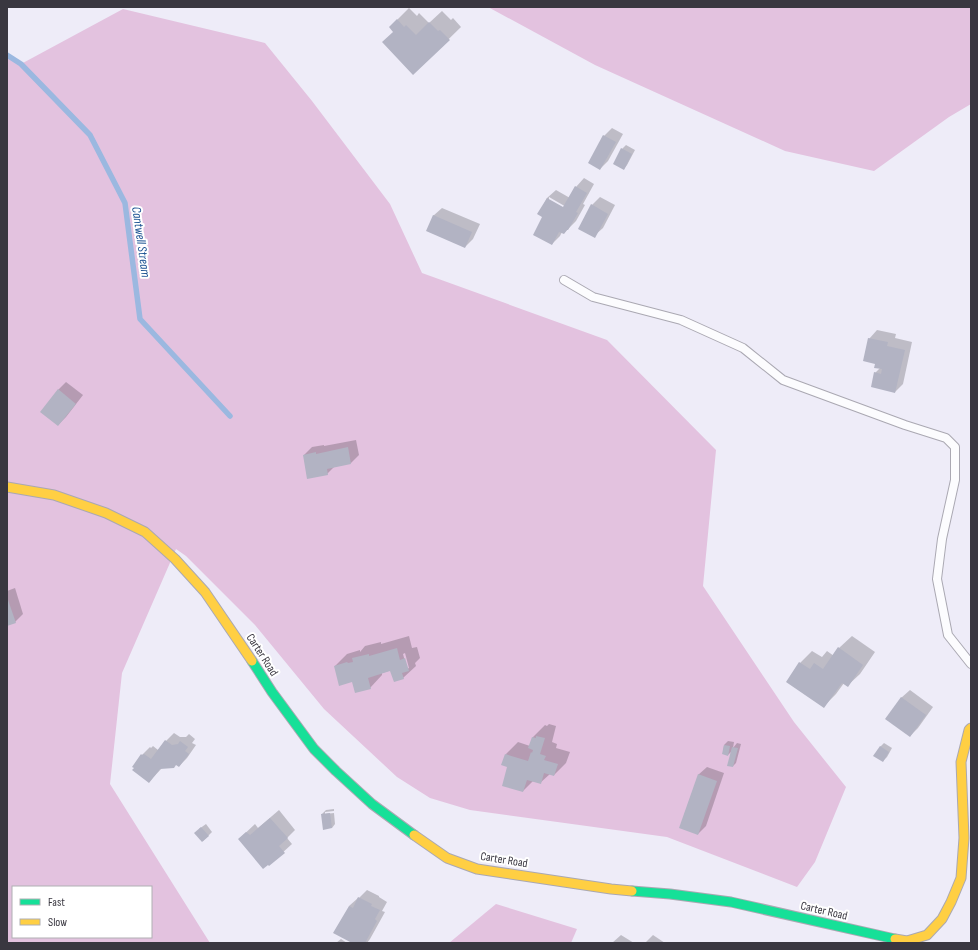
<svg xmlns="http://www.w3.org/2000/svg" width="978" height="950" viewBox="0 0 978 950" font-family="'Sofia Sans Condensed',sans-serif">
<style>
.forest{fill:#e3c2df;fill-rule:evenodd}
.shadow{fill:#0003;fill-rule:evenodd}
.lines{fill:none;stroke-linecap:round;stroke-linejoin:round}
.stream{stroke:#9bb8e0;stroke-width:5.5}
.building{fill:#b2b3c3}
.lane-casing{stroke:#aaa8b2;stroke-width:10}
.fast-casing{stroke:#aaa8b2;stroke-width:11}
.slow-casing{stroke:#aaa8b2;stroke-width:11}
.lane{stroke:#fcfcfe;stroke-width:8}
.fast{stroke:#16e098;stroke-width:9}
.slow{stroke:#ffcf43;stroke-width:9}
.labels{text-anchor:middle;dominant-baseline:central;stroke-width:4;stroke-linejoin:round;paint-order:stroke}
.street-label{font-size:12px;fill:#393740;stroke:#fff}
.water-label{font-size:13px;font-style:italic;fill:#1b5292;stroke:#fff}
</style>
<rect width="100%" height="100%" fill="#eeecf8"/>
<g class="forest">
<polygon points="488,7 971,7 971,104 949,117 874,171 785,151 595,65"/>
<path d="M123,9L265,43L312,101L390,204L422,273L607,340L716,450L703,586L794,722L846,787L815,862L797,887L667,837L470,810L430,798L397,777L324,709L255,625L186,556L176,549L122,673L110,784L210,943H7V55L21,64ZM13,887H151V937H13Z"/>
<polygon points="496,904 577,929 571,943 449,943"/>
</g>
<g class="shadow">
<polygon points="409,8 417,16 419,13 429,23 442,11 451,20 453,18 461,27 413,74 394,31 390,27"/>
<polygon points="612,128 623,134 608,161 600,169 604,136"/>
<polygon points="626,145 635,150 627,165 624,169 622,149"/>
<path d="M584,178L594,184L583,204L585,205L576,221L564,233L562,232L560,236L552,244L544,217L539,214L547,198L556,190L570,198L576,187ZM549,197L568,208L567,210L549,200Z"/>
<polygon points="600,197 615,205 603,228 594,236 592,205"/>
<polygon points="442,208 480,224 473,239 465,247 433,216"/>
<polygon points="877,330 896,334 895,338 912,342 903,384 895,392 875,373 880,368 869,339"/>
<polygon points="66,382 83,395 66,417 58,425 58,390"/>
<polygon points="356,440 359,455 351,463 335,466 327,474 304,455 312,447 324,445 324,446"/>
<polygon points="15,588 23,614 15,622 7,625 7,591"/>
<path d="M409,636L412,648L417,647L420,658L415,663L416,666L403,678L391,670L382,673V675L370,688L353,681L335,666L347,654L360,650V652L365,646L381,642V644ZM405,653L409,668L407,669L403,654Z"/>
<polygon points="852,636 875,652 860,674 847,686 844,683 836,694 824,706 800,663 812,651 822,657 827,651 834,656 839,648"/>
<polygon points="910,690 933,707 918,728 910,736 901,698"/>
<polygon points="549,724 556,726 552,742 557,744 556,748 570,752 566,763 554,775 550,774 540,783 533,781 523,791 509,766 506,754 518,742 530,746 533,737 545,725 547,726"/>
<polygon points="174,733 180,737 186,737 189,734 195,739 192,743 196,745 187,758 179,766 176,764 162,768 149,782 142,755 150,747 151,748 153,746 158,750 166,741"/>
<polygon points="728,741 734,742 733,748 737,743 741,744 736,763 733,766 732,751 728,755 723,753 724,745"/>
<polygon points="884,743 892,748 887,757 883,761 880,747"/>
<polygon points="707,767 724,773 706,826 698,834 698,775"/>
<polygon points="334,809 334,811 325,812 325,814 334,813 335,824 332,828 322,814 326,810"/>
<polygon points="279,810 295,830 287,838 292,844 269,865 239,839 255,824 258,828"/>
<polygon points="206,824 212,832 203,841 199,829"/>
<polygon points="367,890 379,896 379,897 387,902 382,911 385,912 370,939 367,943 354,943 349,906 358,898 359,898"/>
<polygon points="621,935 634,943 612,943"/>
<polygon points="653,935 665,943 645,943"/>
<polygon points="341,939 347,943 336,943"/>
</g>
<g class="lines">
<polyline class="stream" points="7,55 21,64 90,135 125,203 140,319 230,416"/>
</g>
<g class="building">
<polygon points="397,19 404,27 406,25 416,35 429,22 438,31 440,30 450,40 413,75 382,42 393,32 389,27"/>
<polygon points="603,135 616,142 600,170 588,163"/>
<polygon points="621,148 632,154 624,170 613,164"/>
<polygon points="575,186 587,193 576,212 578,213 568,230 567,230 564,234 559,232 552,245 533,235 542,217 537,214 547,198 563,207"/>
<polygon points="591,204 608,214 595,238 578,229"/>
<polygon points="433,215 472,232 465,248 426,231"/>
<polygon points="868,338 888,342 887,346 905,350 895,393 871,387 874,372 881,374 882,369 874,368 875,364 863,361"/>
<polygon points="58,389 76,404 58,426 40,412"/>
<polygon points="348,447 351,464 327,469 328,475 307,479 303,455 316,452 316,454"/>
<polygon points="7,597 16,623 7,626"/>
<polygon points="838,647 863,665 848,687 842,683 824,708 786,682 799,662 810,669 814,663 823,669"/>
<polygon points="397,648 400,660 405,658 409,671 402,673 404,679 394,682 390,671 368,678 371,689 355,693 352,682 339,686 334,666 347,662 348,663 353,662 352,658 369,654 369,656"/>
<polygon points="901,697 926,715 910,737 885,719"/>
<polygon points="536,736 545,738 540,754 546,756 544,760 558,764 554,776 544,773 541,784 527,780 523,792 502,786 507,767 501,765 505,754 528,761 531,752 532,753 533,750 528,748 532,737 536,738"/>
<polygon points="165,740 172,745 178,744 180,741 188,747 185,751 189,754 179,767 176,765 174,768 160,769 149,783 132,770 134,768 132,767 141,754 142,755 144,754 151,759"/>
<polygon points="724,745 730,746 728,756 722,754"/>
<polygon points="880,746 889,752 883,762 873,756"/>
<polygon points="732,747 738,748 733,767 727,766"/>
<polygon points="698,774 717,781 698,835 679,828"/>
<polygon points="330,813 332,828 323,830 321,814"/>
<polygon points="270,818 288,838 279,846 285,853 269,866 268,865 263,869 238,839 246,832 250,835"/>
<polygon points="201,827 209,836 202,842 194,833"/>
<polygon points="358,897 372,904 371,906 380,910 375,919 377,921 365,943 352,943 333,933 349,906 353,908"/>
</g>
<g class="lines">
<defs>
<polyline id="lane" points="564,280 593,297 681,320 743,348 783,380 905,425 946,438 955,447 955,480 942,539 937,579 948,635 971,664"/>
<g id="fast">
<polyline points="252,661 272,692 314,749 336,771 372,804 414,835"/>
<polyline points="632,891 670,894 731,902 895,939"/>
</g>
<g id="slow">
<polyline points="7,487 54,495 106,513 145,532 175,559 205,592 252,661"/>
<polyline points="414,835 447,858 477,869 611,889 632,891"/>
<polyline points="895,939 907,941 927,935 942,919 951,902 961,878 964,838 961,762 969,730 971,728"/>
</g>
</defs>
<use href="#lane" class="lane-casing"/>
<use href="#fast" class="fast-casing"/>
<use href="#slow" class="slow-casing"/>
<use href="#lane" class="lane"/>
<use href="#fast" class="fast"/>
<use href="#slow" class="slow"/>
</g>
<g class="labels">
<g class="street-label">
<text transform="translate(262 655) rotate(57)">Carter Road</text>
<text transform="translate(504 860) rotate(9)">Carter Road</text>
<text transform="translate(824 911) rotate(13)">Carter Road</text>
</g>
<g class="water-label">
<text transform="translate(141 242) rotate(82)">Cantwell Stream</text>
</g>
</g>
<rect width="978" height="950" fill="none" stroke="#393740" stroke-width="16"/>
<rect x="12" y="886" width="140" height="52" fill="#ffffff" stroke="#b0afb3"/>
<rect x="20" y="899" width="20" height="6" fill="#16e098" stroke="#b0afb3"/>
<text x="48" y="906" font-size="12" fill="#393740">Fast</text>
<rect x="20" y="919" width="20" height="6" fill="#ffcf43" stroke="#b0afb3"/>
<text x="48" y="926" font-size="12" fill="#393740">Slow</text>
</svg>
